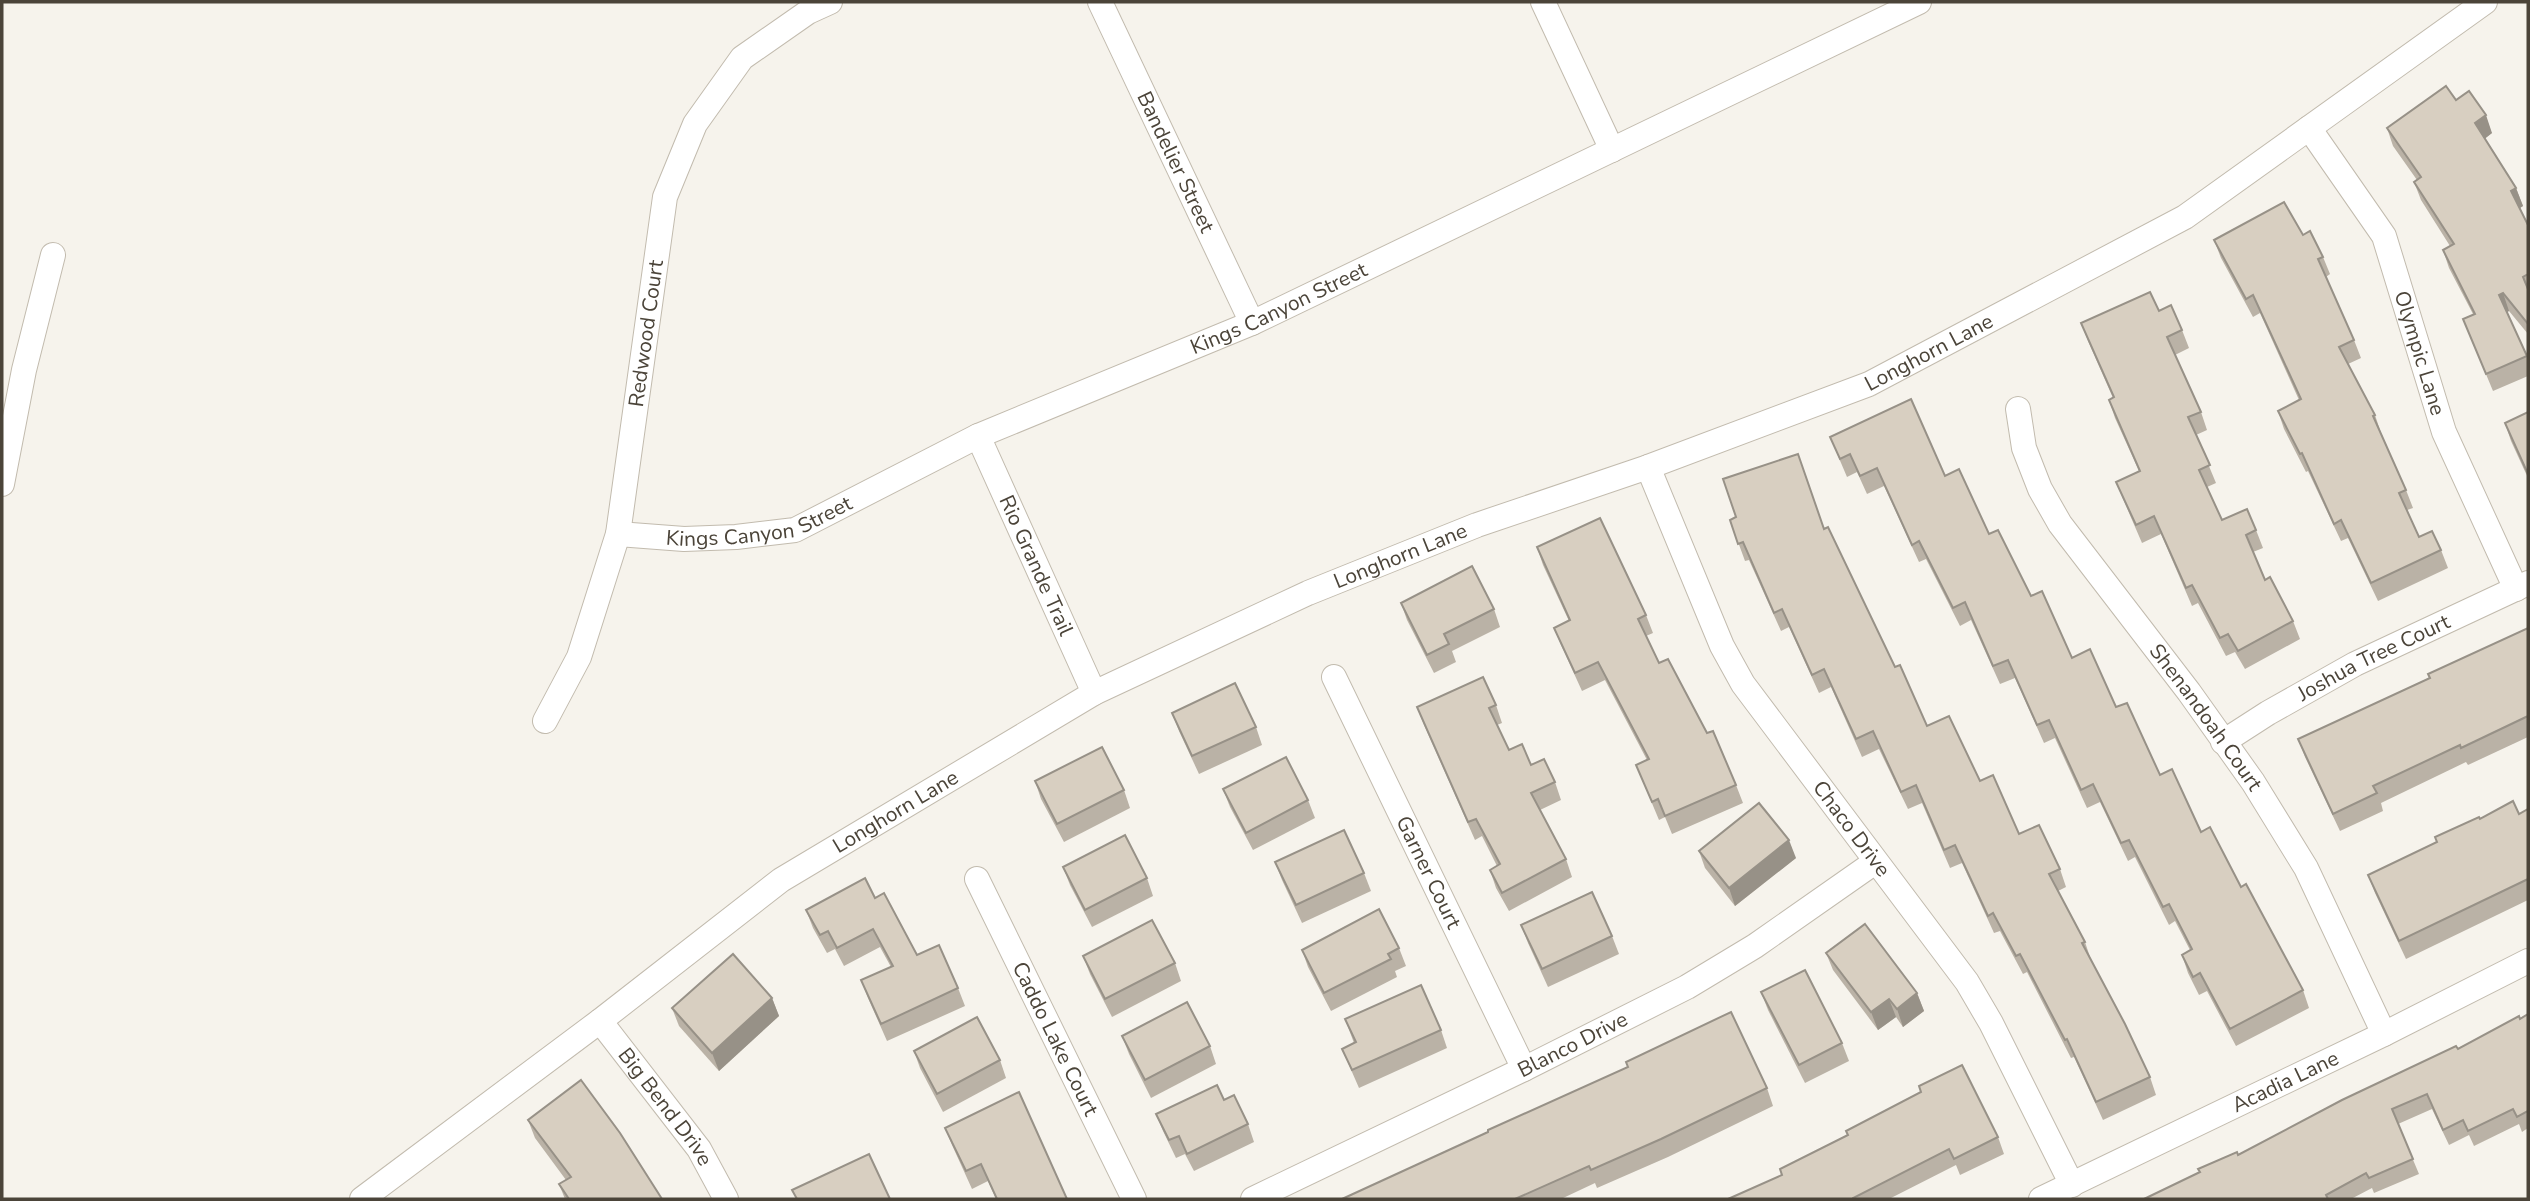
<svg xmlns="http://www.w3.org/2000/svg" width="2530" height="1201" viewBox="0 0 2530 1201" font-family="'Nunito Sans',sans-serif">
<style>
.lines{fill:none;stroke-linecap:round;stroke-linejoin:round}
.street-casing{stroke:#c2bbae;stroke-width:26}
.street{stroke:#fff;stroke-width:24}
.wall{fill:#bab2a6}
.shaded-wall{fill:#979187}
.building{fill:#d8cfc1;stroke:#979187;stroke-width:2}
.labels{text-anchor:middle;dominant-baseline:central;stroke-width:5;stroke-linejoin:round;paint-order:stroke}
.street-label{font-size:21px;fill:#4b4439;stroke:#fff}
</style>
<rect width="100%" height="100%" fill="#f6f3ec"/>
<g class="lines">
<defs>
<g id="street">
<path id="s1" d="M1100,2L1252,323"/>
<polyline points="1543,2 1612,150"/>
<path id="s2" d="M2309,128L2384,236L2444,432L2516,589"/>
<path id="s3" d="M2018,409L2024,448L2040,489L2060,524L2189,692L2253,782L2306,868L2384,1034"/>
<path id="s4" d="M978,436L1094,693"/>
<path id="s5" d="M1648,467L1722,646L1743,684L1967,982L1991,1023L2072,1185"/>
<polyline points="2,484 24,370 53,255"/>
<path id="s6" d="M618,534L684,539L736,537L795,530L978,436L1252,323L1919,2"/>
<path id="s7" d="M1334,677L1524,1069"/>
<path id="s8" d="M545,721L579,657L618,534L665,197L695,124L742,58L808,12L830,2"/>
<path id="s9" d="M2223,742L2268,713L2355,664L2528,583"/>
<path id="s10" d="M977,879L1134,1199"/>
<path id="s11" d="M600,1021L699,1149L726,1199"/>
<path id="s12" d="M362,1199L600,1021L781,880L1094,693L1308,593L1477,525L1648,467L1869,384L2185,217L2485,2"/>
<path id="s13" d="M1253,1199L1524,1069L1687,987L1755,946L1875,862"/>
<path id="s14" d="M2041,1199L2384,1034L2528,961"/>
</g>
</defs>
<use href="#street" class="street-casing"/>
<use href="#street" class="street"/>
</g>
<g class="wall">
<polygon points="2456,100 2492,133 2485,138 2516,188 2523,206 2520,208 2528,225 2528,334 2509,311 2507,312 2528,359 2528,376 2493,391 2463,319 2473,314 2449,268 2443,250 2450,246 2421,200 2414,182 2417,180 2393,146 2387,128"/>
<polygon points="2303,235 2323,257 2330,274 2326,277 2354,340 2361,358 2348,364 2375,415 2381,433 2406,490 2413,508 2407,510 2419,537 2441,550 2448,568 2378,601 2348,538 2341,541 2308,471 2306,472 2284,429 2278,411 2299,400 2260,313 2253,317 2221,258 2214,240"/>
<polygon points="2159,311 2182,330 2189,348 2175,355 2201,412 2207,430 2196,435 2216,483 2207,487 2222,520 2256,530 2263,548 2253,552 2265,580 2293,621 2300,639 2245,669 2235,652 2226,656 2198,603 2192,606 2161,534 2142,543 2123,499 2116,482 2139,471 2115,418 2109,400 2113,398 2088,341 2081,323"/>
<polygon points="2528,412 2528,478 2511,441 2505,423"/>
<polygon points="1830,437 1945,476 1989,534 2072,658 2116,707 2160,775 2241,887 2303,990 2309,1008 2236,1046 2207,991 2199,995 2188,973 2182,955 2190,950 2175,921 2169,925 2135,857 2128,861 2100,802 2087,808 2055,738 2044,743 2015,678 2000,684 1971,620 1960,626 1926,559 1919,562 1884,486 1867,494 1857,472 1847,477"/>
<polygon points="1730,520 1895,667 1927,726 1980,781 2019,834 2060,869 2066,887 2058,891 2085,942 2091,960 2150,1077 2156,1095 2103,1120 2074,1057 2071,1058 2027,972 2023,974 2000,931 1994,933 1962,863 1950,868 1922,803 1908,809 1879,749 1862,757 1831,687 1819,693 1789,627 1781,631 1749,560 1745,561"/>
<polygon points="1537,547 1646,615 1653,633 1646,636 1659,663 1707,733 1736,785 1743,803 1672,834 1665,817 1659,820 1636,765 1647,760 1605,680 1582,691 1561,645 1554,628 1569,621 1543,565"/>
<polygon points="1401,603 1494,609 1500,627 1452,651 1456,662 1434,673 1407,620"/>
<polygon points="2528,628 2528,737 2468,765 2466,762 2381,803 2383,811 2340,831 2305,757 2298,739 2429,678"/>
<polygon points="1496,705 1502,723 1497,725 1509,750 1555,782 1561,800 1540,810 1566,859 1572,877 1509,911 1496,888 1490,870 1497,866 1482,836 1475,840 1424,725 1417,707"/>
<polygon points="1172,713 1256,727 1262,745 1199,774 1179,731"/>
<polygon points="1035,781 1124,790 1130,808 1064,842 1041,799"/>
<polygon points="1223,789 1308,800 1315,818 1253,850 1230,807"/>
<polygon points="2528,809 2528,900 2406,959 2375,893 2368,875 2437,843 2480,819 2519,814"/>
<polygon points="1699,851 1796,858 1735,906 1705,868"/>
<polygon points="1275,862 1364,873 1371,891 1302,923 1282,880"/>
<polygon points="1063,867 1147,878 1153,896 1092,927 1070,885"/>
<polygon points="875,898 917,955 958,988 965,1006 887,1041 868,998 861,980 891,967 880,947 844,966 835,949 827,953 813,928 806,910"/>
<polygon points="1521,925 1612,936 1619,954 1548,987 1528,943"/>
<polygon points="1399,948 1406,966 1395,971 1397,977 1331,1011 1308,967 1302,950"/>
<polygon points="1826,953 1917,993 1924,1011 1903,1027 1896,1017 1878,1030 1833,970"/>
<polygon points="1083,956 1175,963 1181,981 1112,1017 1090,974"/>
<polygon points="1761,992 1842,1043 1849,1061 1805,1083 1768,1010"/>
<polygon points="772,998 779,1016 719,1071 679,1026 672,1008"/>
<polygon points="2528,1014 2528,1128 2522,1132 2519,1124 2474,1146 2469,1135 2449,1145 2432,1109 2398,1124 2419,1174 2374,1193 2372,1188 2351,1199 2144,1199 2238,1155"/>
<polygon points="1345,1019 1441,1030 1447,1048 1359,1088 1342,1049 1354,1043"/>
<polygon points="1122,1036 1210,1046 1216,1064 1151,1098 1129,1054"/>
<polygon points="914,1051 1000,1060 1006,1078 943,1112 920,1068"/>
<polygon points="1919,1086 1998,1137 2004,1154 1960,1175 1956,1165 1889,1199 1728,1199 1782,1175 1780,1169 1847,1135 1921,1092"/>
<polygon points="1767,1088 1773,1106 1668,1157 1597,1188 1595,1183 1561,1199 1342,1199"/>
<polygon points="1224,1100 1248,1124 1254,1142 1194,1171 1185,1154 1176,1158 1163,1131 1156,1114"/>
<polygon points="528,1120 662,1199 565,1199 559,1184 566,1180 535,1138"/>
<polygon points="945,1128 1067,1199 996,1199 988,1181 972,1189 952,1145"/>
</g>
<g class="shaded-wall">
<polygon points="2486,115 2492,133 2482,141 2475,123"/>
<polygon points="2516,188 2523,206 2518,209 2511,191"/>
<polygon points="2503,293 2509,311 2505,313 2499,295"/>
<polygon points="1789,840 1796,858 1735,906 1729,888"/>
<polygon points="1917,993 1924,1011 1903,1027 1897,1009"/>
<polygon points="772,998 779,1016 719,1071 712,1053"/>
<polygon points="1889,999 1896,1017 1878,1030 1871,1012"/>
</g>
<g class="building">
<polygon points="2446,86 2456,100 2469,91 2486,115 2475,123 2516,188 2511,191 2528,225 2528,274 2523,277 2528,289 2528,324 2503,293 2499,295 2527,356 2486,374 2463,319 2475,314 2443,250 2454,244 2414,182 2421,177 2387,128"/>
<polygon points="2284,202 2303,235 2310,231 2323,257 2318,259 2354,340 2339,347 2375,415 2373,416 2406,490 2399,493 2419,537 2432,531 2441,550 2371,583 2341,520 2334,524 2302,453 2300,454 2278,411 2301,399 2253,295 2246,299 2214,240"/>
<polygon points="2150,292 2159,311 2171,305 2182,330 2167,337 2201,412 2188,417 2210,465 2199,470 2222,520 2247,509 2256,530 2246,535 2265,580 2270,577 2293,621 2238,651 2228,634 2220,638 2192,585 2186,588 2154,516 2136,525 2116,482 2140,471 2109,400 2114,397 2081,323"/>
<polygon points="1911,399 1945,476 1959,469 1989,534 1998,530 2031,596 2042,591 2072,658 2090,649 2116,707 2127,703 2160,775 2172,769 2201,832 2210,827 2241,887 2246,884 2303,990 2230,1029 2200,973 2193,977 2182,955 2192,949 2169,904 2163,907 2129,840 2121,843 2093,784 2081,790 2049,720 2037,725 2008,660 1993,666 1965,602 1953,608 1919,541 1912,545 1877,468 1860,476 1850,454 1840,459 1830,437"/>
<polygon points="2528,412 2528,474 2505,423"/>
<polygon points="1798,454 1824,529 1828,527 1895,667 1900,665 1927,726 1949,716 1980,781 1993,775 2019,834 2039,825 2060,869 2049,874 2085,942 2082,943 2125,1024 2150,1077 2096,1102 2067,1039 2065,1040 2020,954 2016,956 1993,913 1988,916 1955,845 1944,850 1916,785 1901,792 1873,731 1856,739 1824,669 1812,675 1782,609 1774,613 1743,542 1738,544 1730,520 1736,517 1723,479"/>
<polygon points="1600,518 1646,615 1638,619 1659,663 1668,659 1707,733 1713,731 1736,785 1665,816 1658,799 1652,802 1636,765 1649,759 1598,662 1575,673 1554,628 1570,620 1537,547"/>
<polygon points="1472,566 1494,609 1444,634 1449,644 1427,655 1401,603"/>
<polygon points="2528,628 2528,716 2461,748 2460,745 2373,786 2377,793 2333,814 2298,739 2430,678 2428,674"/>
<polygon points="1483,677 1496,705 1489,708 1509,750 1522,744 1531,765 1544,759 1555,782 1531,793 1566,859 1502,893 1490,870 1500,864 1476,819 1468,822 1417,707"/>
<polygon points="1235,683 1256,727 1192,756 1172,713"/>
<polygon points="1102,747 1124,790 1057,824 1035,781"/>
<polygon points="1286,757 1308,800 1246,833 1223,789"/>
<polygon points="2513,801 2519,814 2528,809 2528,879 2399,941 2368,875 2437,842 2435,837 2479,817 2480,819"/>
<polygon points="1759,803 1789,840 1729,888 1699,851"/>
<polygon points="1344,830 1364,873 1296,905 1275,862"/>
<polygon points="1125,835 1147,878 1085,910 1063,867"/>
<polygon points="865,878 875,898 884,893 917,955 939,945 958,988 881,1024 861,980 893,966 873,929 837,948 828,931 820,935 806,910"/>
<polygon points="1592,892 1612,936 1542,969 1521,925"/>
<polygon points="1379,909 1399,948 1388,954 1391,959 1324,993 1302,950"/>
<polygon points="1152,920 1175,963 1105,999 1083,956"/>
<polygon points="1865,924 1917,993 1897,1009 1889,999 1871,1012 1826,953"/>
<polygon points="733,954 772,998 712,1053 672,1008"/>
<polygon points="1805,970 1842,1043 1799,1065 1761,992"/>
<polygon points="1421,985 1441,1030 1352,1070 1342,1049 1356,1042 1345,1019"/>
<polygon points="1187,1002 1210,1046 1145,1080 1122,1036"/>
<polygon points="1731,1012 1767,1088 1661,1139 1591,1170 1589,1166 1515,1199 1342,1199 1488,1132 1488,1130 1628,1067 1626,1062"/>
<polygon points="2528,1014 2528,1111 2517,1117 2513,1109 2468,1131 2463,1120 2443,1130 2427,1094 2392,1109 2413,1159 2369,1178 2366,1173 2326,1195 2328,1199 2144,1199 2200,1172 2198,1169 2237,1152 2238,1155 2342,1100 2456,1046 2458,1049 2519,1016 2520,1019"/>
<polygon points="977,1017 1000,1060 937,1094 914,1051"/>
<polygon points="1962,1065 1998,1137 1954,1159 1949,1149 1853,1198 1853,1199 1728,1199 1782,1175 1780,1169 1848,1135 1846,1131 1921,1092 1919,1086"/>
<polygon points="581,1080 620,1133 662,1199 569,1199 559,1184 571,1177 528,1120"/>
<polygon points="1217,1085 1224,1100 1234,1095 1248,1124 1187,1154 1179,1136 1169,1140 1156,1114"/>
<polygon points="1019,1092 1067,1199 997,1199 981,1164 966,1171 945,1128"/>
<polygon points="869,1154 890,1199 797,1199 792,1190"/>
</g>
<g class="labels">
<g class="street-label">
<text stroke="none"><textPath href="#s1" startOffset="177">Bandelier Street</textPath></text>
<text stroke="none"><textPath href="#s6" startOffset="710">Kings Canyon Street</textPath></text>
<text stroke="none"><textPath href="#s8" startOffset="404">Redwood Court</textPath></text>
<text stroke="none"><textPath href="#s12" startOffset="1794">Longhorn Lane</textPath></text>
<text stroke="none"><textPath href="#s2" startOffset="254">Olympic Lane</textPath></text>
<text stroke="none"><textPath href="#s6" startOffset="144">Kings Canyon Street</textPath></text>
<text stroke="none"><textPath href="#s12" startOffset="1227">Longhorn Lane</textPath></text>
<text stroke="none"><textPath href="#s4" startOffset="142">Rio Grande Trail</textPath></text>
<text stroke="none"><textPath href="#s9" startOffset="173">Joshua Tree Court</textPath></text>
<text stroke="none"><textPath href="#s3" startOffset="366">Shenandoah Court</textPath></text>
<text stroke="none"><textPath href="#s12" startOffset="660">Longhorn Lane</textPath></text>
<text stroke="none"><textPath href="#s5" startOffset="418">Chaco Drive</textPath></text>
<text stroke="none"><textPath href="#s7" startOffset="217">Garner Court</textPath></text>
<text stroke="none"><textPath href="#s10" startOffset="178">Caddo Lake Court</textPath></text>
<text stroke="none"><textPath href="#s13" startOffset="355">Blanco Drive</textPath></text>
<text stroke="none"><textPath href="#s14" startOffset="271">Acadia Lane</textPath></text>
<text stroke="none"><textPath href="#s11" startOffset="108">Big Bend Drive</textPath></text>
</g>
</g>
<rect width="2530" height="1201" fill="none" stroke="#4b4439" stroke-width="7"/>
</svg>
